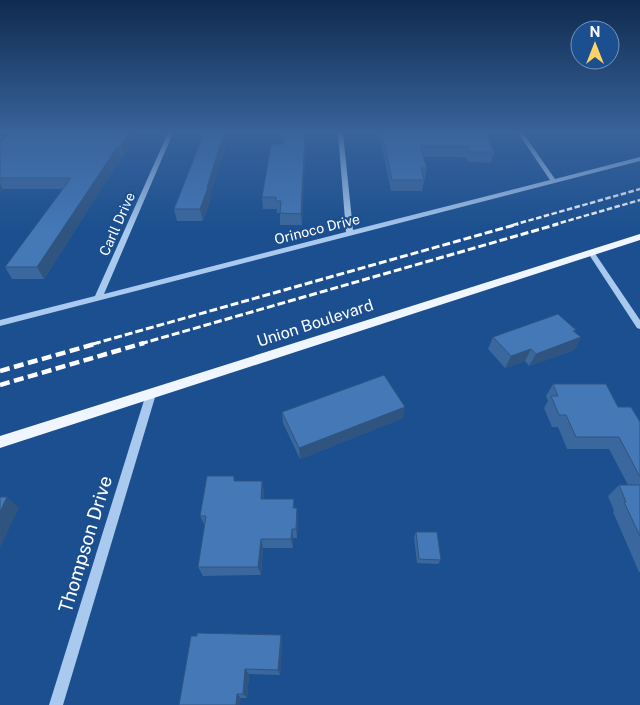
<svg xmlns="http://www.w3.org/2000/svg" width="640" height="705" viewBox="0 0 640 705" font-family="'Public Sans',sans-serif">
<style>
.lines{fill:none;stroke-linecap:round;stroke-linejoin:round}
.minor{fill:#a9c9ee;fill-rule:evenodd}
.major{fill:#f0f6ff;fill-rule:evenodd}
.rail-far2{stroke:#fff;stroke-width:2.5;stroke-dasharray:5.5 2.5;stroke-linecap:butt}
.rail-far1{stroke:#fff;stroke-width:3;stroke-dasharray:8 3;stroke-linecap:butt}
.rail{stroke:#fff;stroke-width:4.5;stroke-dasharray:10 4.5;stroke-linecap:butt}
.wall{fill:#3a679d}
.shaded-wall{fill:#305480}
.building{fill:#4478b7;stroke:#305480}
.labels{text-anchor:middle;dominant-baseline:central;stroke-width:4.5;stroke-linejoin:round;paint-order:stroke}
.far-street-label{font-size:14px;fill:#fff;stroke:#1b4f8f}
.street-label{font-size:16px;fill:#fff;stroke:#1b4f8f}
.near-street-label{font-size:19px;fill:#fff;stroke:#1b4f8f}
</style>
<rect width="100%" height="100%" fill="#1b4f8f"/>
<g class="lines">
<g class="minor">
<polygon points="168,133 173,133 104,294 346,232 338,133 343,133 353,230 550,180 518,133 523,133 555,179 640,157 640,161 0,326 0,320 95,296"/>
<polygon points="592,251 594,252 640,320 640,329 637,328 588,253"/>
<polygon points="151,390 154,391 156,394 63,705 49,705 146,394 148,391"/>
</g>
<polygon class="major" points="640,234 640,240 0,448 0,436"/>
<g class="rail-far2">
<polyline points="513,225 640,189"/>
<polyline points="553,225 640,200"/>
</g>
<g class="rail-far1">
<polyline points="93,344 518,224"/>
<polyline points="140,344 558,224"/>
</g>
<g class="rail">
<polyline points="0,371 98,343"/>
<polyline points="0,385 144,343"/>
</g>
</g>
<g class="wall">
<polygon points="138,133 124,156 122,156 44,279 12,279 5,267 63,189 3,189 0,193 0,143"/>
<polygon points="204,133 230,133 210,195 211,198 203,221 177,221 174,209"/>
<polygon points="284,133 306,133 302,225 280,225 280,213 277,213 277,209 263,209 262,197 283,144"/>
<polygon points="379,133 485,133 494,152 491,163 468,162 466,158 460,157 423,157 427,168 422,191 391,191"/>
<polygon points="576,330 575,332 581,337 574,350 529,366 525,361 505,368 488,349 493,337"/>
<polygon points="553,384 618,407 640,422 640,572 639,572 613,512 614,511 608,496 619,485 628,485 609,449 567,449 558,427 552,427 544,408 548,401 546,396"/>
<polygon points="282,412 403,418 300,459 283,423"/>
<polygon points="236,481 262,481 264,492 264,499 294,499 294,508 298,517 297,538 293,538 293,548 263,548 261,575 203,576 198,567 205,526 200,516"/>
<polygon points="416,532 441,560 438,564 417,563 414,537"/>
<polygon points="281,635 282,641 280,675 249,674 247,698 241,698 179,705"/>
</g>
<g class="shaded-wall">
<polygon points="129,133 138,133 124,156 120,146"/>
<polygon points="224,133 230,133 210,195 211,198 203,221 200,209 207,187"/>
<polygon points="305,133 306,133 302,225 301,214"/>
<polygon points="118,146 122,156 44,279 37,267"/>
<polygon points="0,183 3,189 0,193"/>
<polygon points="581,337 574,350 529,366 536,354"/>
<polygon points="531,349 525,361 505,368 511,356"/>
<polygon points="405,407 403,418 300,459 299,448"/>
<polygon points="262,481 264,492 263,509 261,499"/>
<polygon points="7,497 19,508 0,548 0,512"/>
<polygon points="297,508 298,517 297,538 296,529"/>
<polygon points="292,529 293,538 293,548 291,539"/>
<polygon points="261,539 263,548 261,575 258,567"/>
<polygon points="281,635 282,641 280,675 278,670"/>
<polygon points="245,669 249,674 247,698 243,694"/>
<polygon points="237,694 241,698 240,705 236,705"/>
</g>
<g class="building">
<polygon points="10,133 129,133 120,146 118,146 37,267 5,267 71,178 0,178 0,143"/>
<polygon points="204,133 224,133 207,187 208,187 200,209 174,209"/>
<polygon points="284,133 305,133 301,214 280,213 281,201 276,201 276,197 262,197 271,144 283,144"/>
<polygon points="382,133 485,133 494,152 470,152 468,147 462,146 420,146 427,168 421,168 424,180 392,180"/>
<polygon points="558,314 576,330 573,331 581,337 536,354 531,349 511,356 493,337"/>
<polygon points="384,375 405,407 299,448 282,412"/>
<polygon points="553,384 606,384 618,407 631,407 640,422 640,477 619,437 576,437 566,415 559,415 551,396 558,396"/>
<polygon points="207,476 234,476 234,481 262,481 261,499 294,499 293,508 297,508 296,529 292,529 291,539 261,539 258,567 198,567 206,516 200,516"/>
<polygon points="619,485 640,485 640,536 624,502 626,502"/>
<polygon points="0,497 7,497 0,512"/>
<polygon points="416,532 437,532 441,560 419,559"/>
<polygon points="197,633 281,635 278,670 245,669 243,694 237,694 236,705 179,705 191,636 197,636"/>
</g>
<linearGradient id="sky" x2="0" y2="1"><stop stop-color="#0f2b4f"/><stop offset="0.57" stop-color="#39639b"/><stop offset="1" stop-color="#39639b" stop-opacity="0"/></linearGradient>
<rect width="640" height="232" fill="url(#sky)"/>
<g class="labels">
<g class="far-street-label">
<text transform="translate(117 224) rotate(-66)">Carll Drive</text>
<text transform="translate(317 229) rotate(-14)">Orinoco Drive</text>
</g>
<g class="street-label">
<text transform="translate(315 323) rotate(-18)">Union Boulevard</text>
</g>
<g class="near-street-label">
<text transform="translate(85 544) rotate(-73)">Thompson Drive</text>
</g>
</g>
<g transform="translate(595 45)"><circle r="24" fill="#1b4f8f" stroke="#7695bc"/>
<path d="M0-4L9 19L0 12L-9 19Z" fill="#ffd166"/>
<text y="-8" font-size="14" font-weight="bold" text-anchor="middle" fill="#ffffff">N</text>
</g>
</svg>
